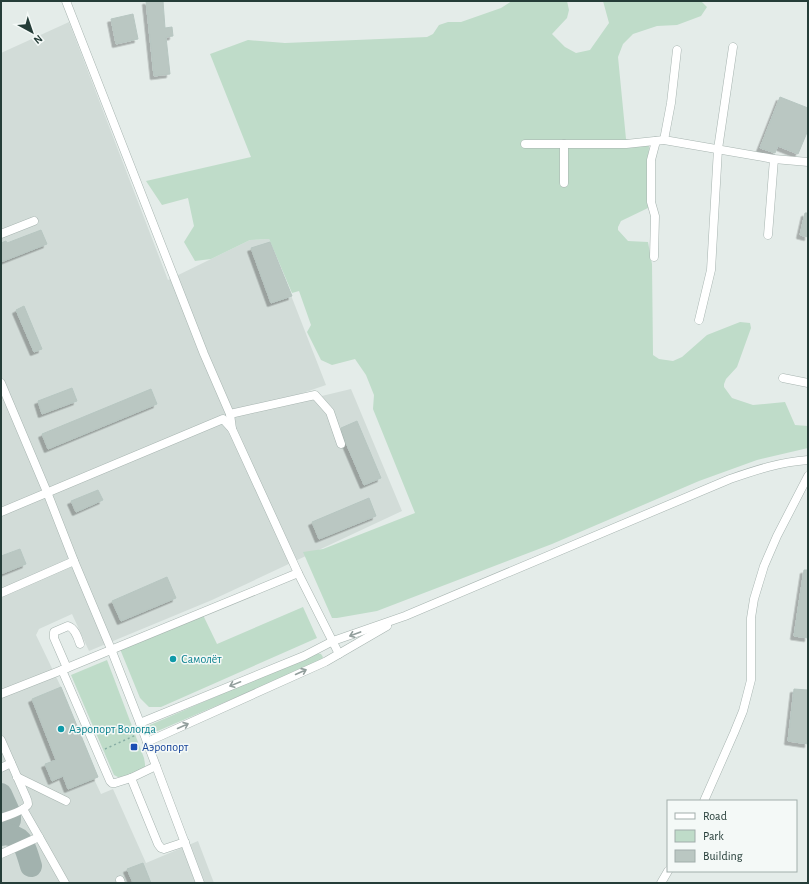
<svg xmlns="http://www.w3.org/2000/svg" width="809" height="884" viewBox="0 0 809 884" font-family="'Alegreya Sans',sans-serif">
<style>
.built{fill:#d2dcd8}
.green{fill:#bfdcc9}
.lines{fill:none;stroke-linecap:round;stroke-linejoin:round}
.taxiway{stroke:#a2b2ae;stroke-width:22}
.building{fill:#bac7c2;stroke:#b7c6c1;filter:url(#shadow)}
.minor-casing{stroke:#a7b4b0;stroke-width:9}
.path{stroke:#87ada4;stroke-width:1.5;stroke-dasharray:2 3;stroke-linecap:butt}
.minor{stroke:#fff;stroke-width:8}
.oneway{stroke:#929e9c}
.culture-dot{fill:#0f9aa8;stroke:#f4f9f7;stroke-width:1.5}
.transit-dot{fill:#1a4fb4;stroke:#f4f9f7;stroke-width:1.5}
.labels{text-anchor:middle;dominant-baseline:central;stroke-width:3;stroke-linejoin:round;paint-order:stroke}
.culture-label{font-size:12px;fill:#0d838f;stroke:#f4f9f7;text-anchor:start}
.transit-label{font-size:12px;fill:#164399;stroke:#f4f9f7;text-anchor:start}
</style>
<defs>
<filter id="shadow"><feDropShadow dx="-3.5" dy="3.5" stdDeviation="0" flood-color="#0004"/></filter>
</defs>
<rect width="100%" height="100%" fill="#e4ece9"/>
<polygon class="built" points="69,22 168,280 250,240 269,239 326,385 230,418 351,389 402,511 212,600 89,651 72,614 39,629 36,635 61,687 98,777 94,779 101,794 113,789 146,863 198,841 214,883 1,883 1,53"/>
<g class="green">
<polygon points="512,1 567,1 569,10 567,18 552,34 565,47 576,53 590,50 609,23 603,1 701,1 707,7 701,16 677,25 657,26 633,34 623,44 618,57 626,139 649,143 648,208 621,221 618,227 618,230 628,241 648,242 652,264 653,355 659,359 673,361 682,357 707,335 740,322 750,323 751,328 737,367 726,379 724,384 724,387 732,398 753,405 785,402 795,425 808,426 808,448 757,460 699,481 552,544 377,611 337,618 332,618 303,552 323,549 415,513 373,409 374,395 366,375 355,359 332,365 321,360 307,332 311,325 299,291 292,293 269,239 250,240 211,259 195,261 184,242 194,226 188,198 162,205 146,181 251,157 210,54 248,40 285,43 427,37 433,34 439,25 448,22 461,22 501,8"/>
<polygon points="303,607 317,638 161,707 149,707 140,698 120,649 203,615 217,644"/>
<polygon points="317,653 321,654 323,657 321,661 153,733 149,732 147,728 150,725"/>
<polygon points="107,660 144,758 145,764 145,767 122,778 118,777 114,775 71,675"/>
</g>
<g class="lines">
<g class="taxiway">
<polyline points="1,794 10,814 10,820 2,834 1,835"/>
<path d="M2,834C25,835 25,848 31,866"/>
</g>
</g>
<g class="building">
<polygon points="146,1 163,1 165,28 172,27 173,36 166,37 170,74 154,76"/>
<polygon points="133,14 138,39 116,44 111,19"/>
<polygon points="780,97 808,108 808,130 798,154 778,146 775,153 760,148"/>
<polygon points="805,213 808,213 808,237 800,235"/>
<polygon points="41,230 47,244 1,262 1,243 6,241 7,243"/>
<polygon points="270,242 292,296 271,303 251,248"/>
<polygon points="24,306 42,349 34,352 16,310"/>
<polygon points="72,388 77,401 42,414 38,401"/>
<polygon points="151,389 157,404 48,449 42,434"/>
<polygon points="357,421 381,478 364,485 346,443 341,428"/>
<polygon points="98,490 103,500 76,512 71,501"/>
<polygon points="369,498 376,516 319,539 312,522"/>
<polygon points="20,549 26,564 1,574 1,556"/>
<polygon points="804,570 808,570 808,638 794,636"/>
<polygon points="167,577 176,598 121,621 112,601"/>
<polygon points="61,687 98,777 68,789 63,776 52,781 45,764 56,760 32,699"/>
<polygon points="794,689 808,690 808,744 788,741"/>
<polygon points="143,863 151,883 133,883 127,869"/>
</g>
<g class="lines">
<defs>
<g id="minor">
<polyline points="66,1 204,354 230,414 232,429"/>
<polyline points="664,140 671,103 677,50"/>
<polyline points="525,144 626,144 664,140 774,159 808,162"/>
<polyline points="564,144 564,183"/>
<polyline points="1,234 34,221"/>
<polyline points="768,235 774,159"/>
<polyline points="654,257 655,216 651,202 651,160 656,141"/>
<polyline points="699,320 711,270 718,149 733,47"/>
<polyline points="783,378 808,383"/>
<polyline points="1,383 47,492 74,561 111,649 140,723 156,766 200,883"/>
<polyline points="230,414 315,395 330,412 341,444"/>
<polyline points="1,512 223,419 232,429 298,573 339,654"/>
<polyline points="1,593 74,561"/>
<path d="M67,668L54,638V632L68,626C75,628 78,638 80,644"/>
<polyline points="1,694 62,670"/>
<path d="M140,723L304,656L333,641L405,616L730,479C756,470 780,462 808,460"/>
<path d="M1,740L26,797C27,799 28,802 28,804C26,810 7,816 1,818"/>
<polyline points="147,742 325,662 387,626"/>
<polyline points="156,766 131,778 115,783 112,783 110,781 62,670 298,573"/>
<polyline points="1,768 11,763"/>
<polyline points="17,777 66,801"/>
<polyline points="131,778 158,844 161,848 164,849 185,842"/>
<polyline points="704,801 734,733 743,711 751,680 751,618 754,599 764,566 777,536 808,476"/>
<polyline points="39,837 65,883"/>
<polyline points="1,854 39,837 23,809"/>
<polyline points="120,880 121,883"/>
<polyline points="661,883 668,871"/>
</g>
</defs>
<use href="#minor" class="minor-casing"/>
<polyline class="path" points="105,749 136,735"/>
<use href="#minor" class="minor"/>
</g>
<defs><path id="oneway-shaft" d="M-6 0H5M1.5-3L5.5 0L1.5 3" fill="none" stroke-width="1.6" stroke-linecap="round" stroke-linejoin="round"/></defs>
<g class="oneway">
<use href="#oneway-shaft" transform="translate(355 634) rotate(160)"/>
<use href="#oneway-shaft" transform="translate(301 672) rotate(-24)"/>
<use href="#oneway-shaft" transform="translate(235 684) rotate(158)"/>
<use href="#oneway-shaft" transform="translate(183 726) rotate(-24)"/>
</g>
<g class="culture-dot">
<circle cx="173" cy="659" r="4"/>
<circle cx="61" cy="729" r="4"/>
</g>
<rect class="transit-dot" x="130" y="743" width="8" height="8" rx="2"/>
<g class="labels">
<g class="culture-label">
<text x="181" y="659">Самолёт</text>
<text x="69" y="729">Аэропорт Вологда</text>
</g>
<g class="transit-label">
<text x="142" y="747">Аэропорт</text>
</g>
</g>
<rect width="809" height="884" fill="none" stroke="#253d38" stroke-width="4"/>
<rect x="667" y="800" width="130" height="72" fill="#f4f9f7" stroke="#a1aeab"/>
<rect x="675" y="813" width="20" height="6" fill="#ffffff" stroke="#a1aeab"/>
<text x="703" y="820" font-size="12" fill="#253d38">Road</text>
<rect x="675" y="830" width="20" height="12" fill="#bfdcc9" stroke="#a1aeab"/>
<text x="703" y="840" font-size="12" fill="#253d38">Park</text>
<rect x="675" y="850" width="20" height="12" fill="#bac7c2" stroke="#a1aeab"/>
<text x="703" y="860" font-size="12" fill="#253d38">Building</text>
<g transform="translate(32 32) rotate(140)" stroke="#f4f9f7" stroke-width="3" paint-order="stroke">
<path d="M0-3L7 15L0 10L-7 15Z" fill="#253d38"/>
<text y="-6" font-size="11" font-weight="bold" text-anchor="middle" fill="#253d38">N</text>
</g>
</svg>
